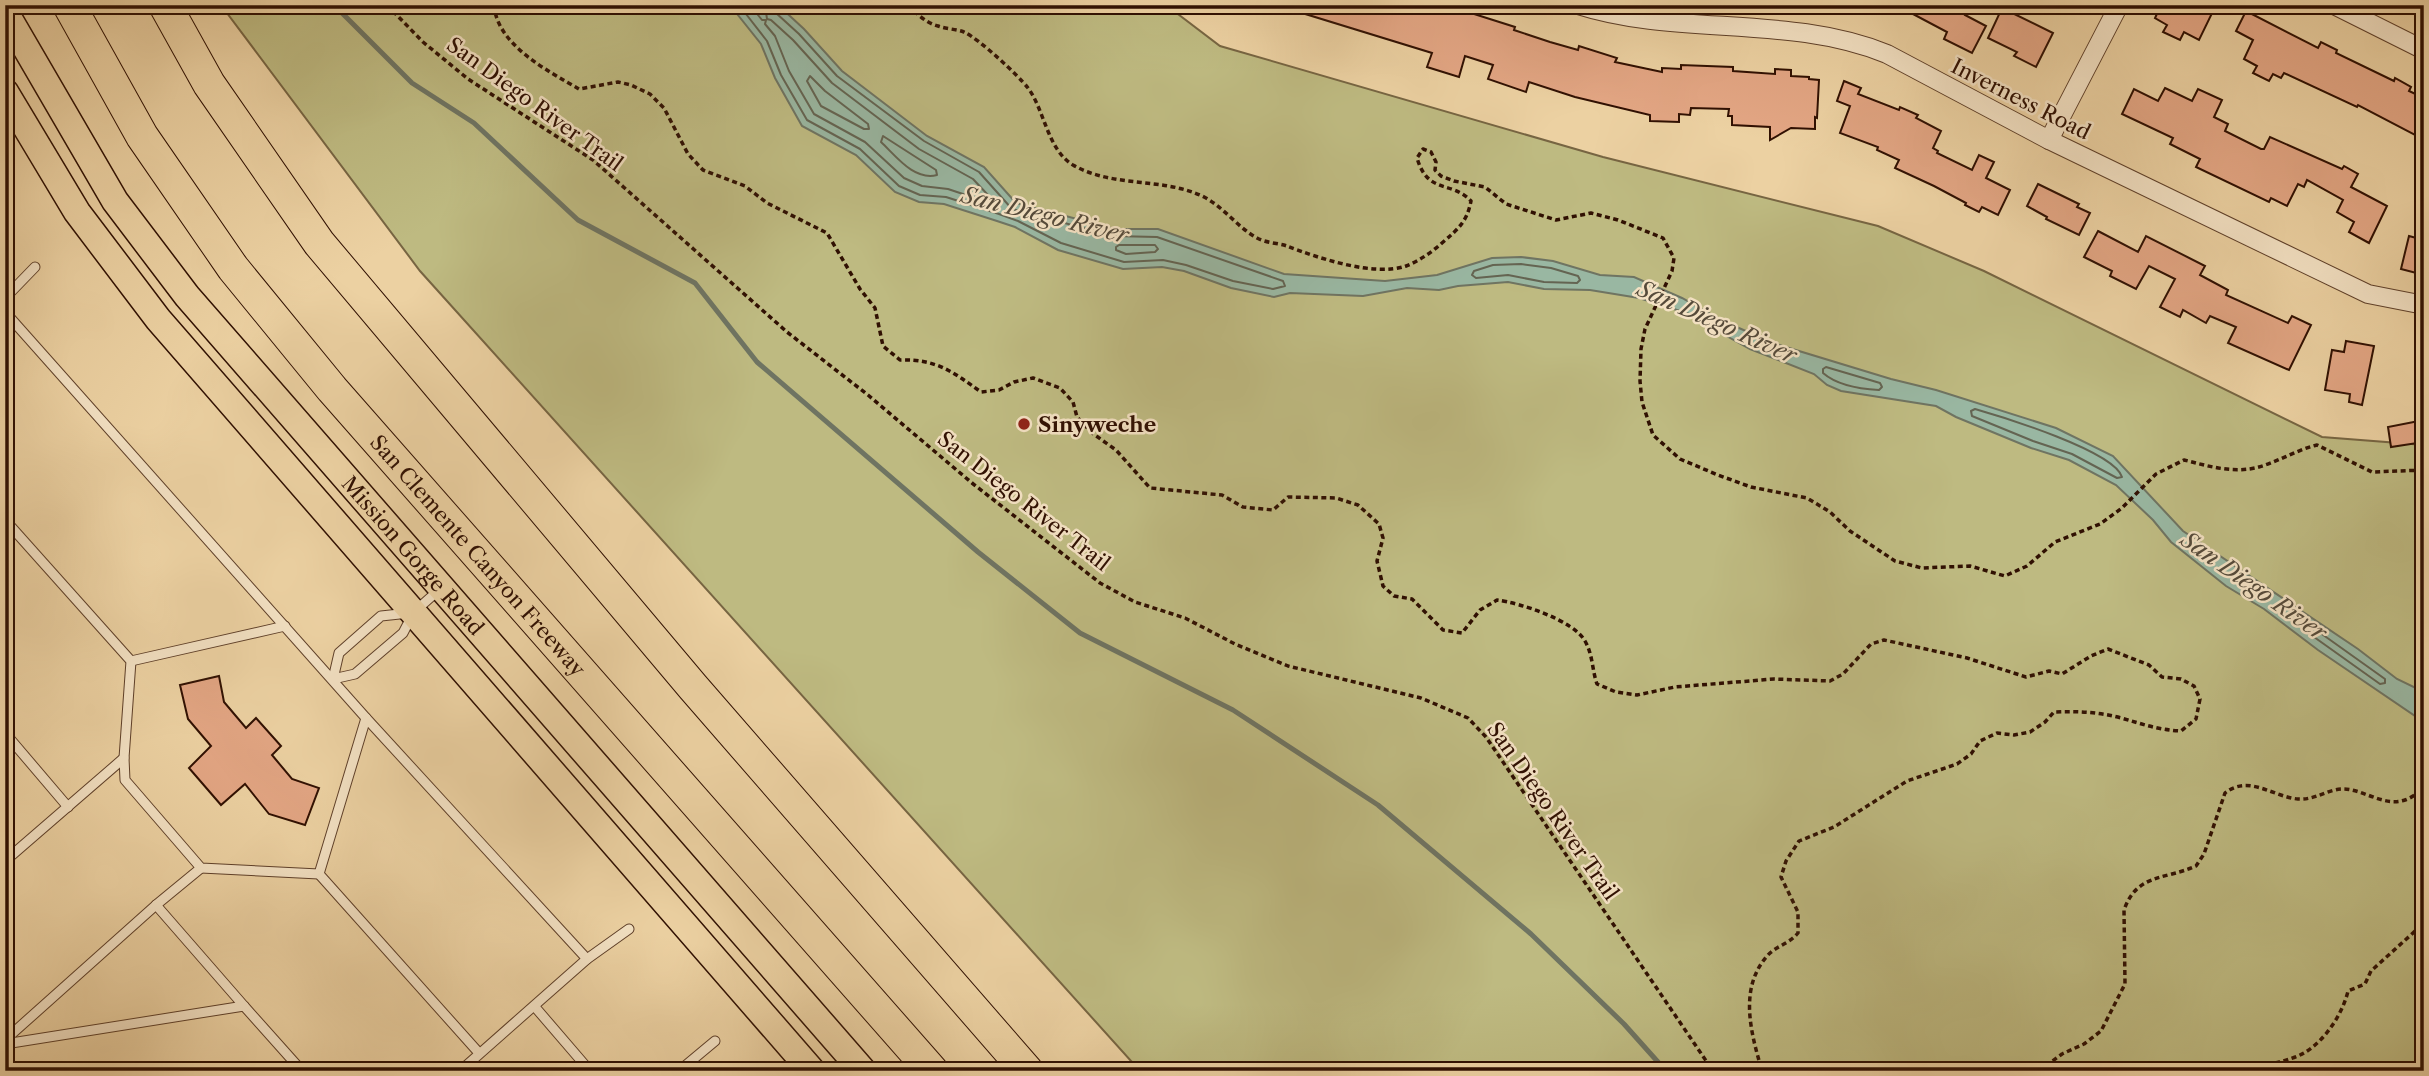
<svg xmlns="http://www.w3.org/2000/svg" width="2429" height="1076" viewBox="0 0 2429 1076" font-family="'Libre Caslon Text',serif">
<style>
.green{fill:#beba81;stroke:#776542;stroke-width:2}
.water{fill:#99b7a2;stroke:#6f7462;stroke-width:2}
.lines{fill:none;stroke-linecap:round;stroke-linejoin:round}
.shore{stroke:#646452;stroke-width:2}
.stream{stroke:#6f7462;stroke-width:5}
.building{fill:#e3a684;stroke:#301002;stroke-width:2}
.lane-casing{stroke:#5f402a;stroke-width:11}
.street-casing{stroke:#5f402a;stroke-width:20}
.primary-casing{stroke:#301002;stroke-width:29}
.highway-casing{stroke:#301002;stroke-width:34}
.path{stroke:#301002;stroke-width:3.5;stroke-dasharray:5 3.5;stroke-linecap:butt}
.lane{stroke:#f3e1c3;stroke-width:9}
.street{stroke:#f3e1c3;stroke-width:18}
.primary{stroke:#ecd1a2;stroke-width:26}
.highway{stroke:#ecd1a2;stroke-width:32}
.poi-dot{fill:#8f2418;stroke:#f3e1c3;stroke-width:2.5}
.labels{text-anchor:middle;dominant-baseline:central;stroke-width:5;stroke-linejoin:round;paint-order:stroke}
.street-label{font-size:21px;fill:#301002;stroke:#f3e1c3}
.poi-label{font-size:21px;font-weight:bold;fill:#301002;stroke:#f3e1c3;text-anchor:start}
.water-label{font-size:23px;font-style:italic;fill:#554a3a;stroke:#f3e1c3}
</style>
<rect width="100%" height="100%" fill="#ecd1a2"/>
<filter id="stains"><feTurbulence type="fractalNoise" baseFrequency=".00286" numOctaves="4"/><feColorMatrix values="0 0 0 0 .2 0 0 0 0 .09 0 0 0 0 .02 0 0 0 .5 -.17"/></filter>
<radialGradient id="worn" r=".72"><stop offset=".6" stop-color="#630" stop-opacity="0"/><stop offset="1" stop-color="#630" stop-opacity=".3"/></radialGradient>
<polygon class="green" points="221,5 1166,5 1220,46 1603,157 1878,226 1984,271 2322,437 2424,445 2424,1071 1140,1071 420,271"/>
<polygon class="water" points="730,5 778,5 804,29 842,71 927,136 984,167 1016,203 1115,229 1158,229 1284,274 1385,281 1437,275 1492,258 1521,257 1553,261 1600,275 1634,277 1682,298 1725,322 1776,344 1891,379 1936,390 2056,428 2113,456 2183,531 2358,649 2397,679 2424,692 2424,722 2318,650 2264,609 2226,586 2171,542 2153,520 2116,485 2069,460 2031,448 1956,417 1936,406 1841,391 1827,385 1814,374 1750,349 1723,334 1702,318 1639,298 1590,290 1544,289 1508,282 1458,286 1439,290 1407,288 1363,296 1290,293 1274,297 1231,288 1184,271 1162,267 1123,269 1058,250 1015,227 997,221 944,204 919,202 895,192 856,155 802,126 775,78 761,44"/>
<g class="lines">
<g class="shore">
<polyline points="739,5 767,41 781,75 807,120 860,149 899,186 920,195 946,197 999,214 1018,221 1061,243 1124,262 1163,260 1186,265 1233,281 1273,289 1285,286 1283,281 1157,237 1113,236 1012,209 979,172 924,141 837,76 799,34 776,13 774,5"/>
<polyline points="750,5 762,20 766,20 765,24 775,36 789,71 814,114 865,142 904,178 922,186 948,189 984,201 987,200 988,195 973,179 919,149 832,83 793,40 771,20 767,19 765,5"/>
<polygon points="810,76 825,91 868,124 869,129 864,129 821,106 807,81"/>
<path d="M883,136L936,170L937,175C914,181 896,156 881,142Z"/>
<polygon points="1119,245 1155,245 1158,249 1155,252 1126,254 1116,250 1116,247"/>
<polygon points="1521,264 1551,268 1578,276 1580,280 1577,283 1544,282 1508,275 1476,278 1472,275 1474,271 1493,265"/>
<path d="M1826,367L1880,383L1882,387L1879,390C1860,389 1838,386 1823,373V369Z"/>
<path d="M1975,409C2003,417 2114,451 2122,477L2117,478L2072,454L2033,441L1972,416L1971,411Z"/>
<polygon points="2312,627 2385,679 2385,683 2380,684 2307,632 2308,628"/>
</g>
<polyline class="stream" points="334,5 412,83 474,123 578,220 695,283 757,362 978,552 1080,633 1233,710 1378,805 1531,934 1624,1024 1666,1071"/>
</g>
<g class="building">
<polygon points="1290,5 1429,5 1448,11 1449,6 1515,27 1514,30 1550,42 1578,50 1579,46 1617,58 1615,62 1662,72 1662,68 1681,69 1681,65 1733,67 1733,71 1775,74 1775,69 1791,70 1791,76 1809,77 1809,79 1819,80 1817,118 1815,117 1815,129 1791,128 1770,140 1770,127 1732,125 1732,116 1728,116 1729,109 1691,108 1690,115 1679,114 1679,122 1650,121 1650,115 1575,97 1529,82 1526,92 1488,79 1493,65 1465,56 1459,77 1427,67 1432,53 1289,9"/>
<polygon points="1896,5 1970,5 1965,15 1986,26 1972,53 1944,39 1947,32"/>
<polygon points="2161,5 2216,5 2199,40 2184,32 2180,40 2163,32 2167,25 2155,18"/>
<polygon points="2002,8 2053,33 2036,67 2014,56 2017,52 1988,38"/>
<polygon points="2246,11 2318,48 2321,42 2337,50 2336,53 2394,81 2395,78 2411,87 2409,91 2424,98 2424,129 2419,127 2415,135 2358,105 2357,107 2284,73 2281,78 2273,74 2269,81 2253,73 2257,66 2244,59 2253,40 2236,31"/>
<polygon points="1844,81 1861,88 1858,94 1899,110 1900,107 1918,115 1916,118 1941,131 1933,148 1938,151 1937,153 1972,170 1979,155 1994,162 1986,178 2010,190 1998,215 1982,207 1979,212 1965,205 1966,203 1934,186 1895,168 1899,160 1877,150 1878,147 1840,133 1850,106 1837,101"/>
<polygon points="2165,88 2192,101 2198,89 2222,100 2214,117 2228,124 2225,131 2261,149 2264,149 2270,137 2342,169 2344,166 2358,174 2351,187 2387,206 2369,243 2349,232 2354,222 2337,212 2343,200 2307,180 2304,187 2298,184 2287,206 2271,198 2269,202 2196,167 2200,159 2170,144 2173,138 2122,114 2134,89 2158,101"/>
<polygon points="2038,184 2079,204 2077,207 2090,213 2079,235 2046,219 2047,217 2027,206"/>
<polygon points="2098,231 2138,252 2146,236 2205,266 2200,275 2228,290 2226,295 2288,323 2292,316 2311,325 2289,370 2228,343 2236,327 2210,316 2206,323 2183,310 2180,317 2160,307 2175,279 2149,266 2136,289 2110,276 2112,271 2084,257"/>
<polygon points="2409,236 2424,240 2424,275 2401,269"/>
<polygon points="2346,341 2374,346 2362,405 2349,402 2350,394 2325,390 2332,350 2344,352"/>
<polygon points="2424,420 2424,442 2391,447 2388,427"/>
<polygon points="219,676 224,702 246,728 256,718 281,746 272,755 292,779 319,788 305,825 269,814 245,784 221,805 189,768 211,746 188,719 180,685"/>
</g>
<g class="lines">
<defs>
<g id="lane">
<polyline points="5,298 35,267"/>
<polyline points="5,312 366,718 587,959"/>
<polyline points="5,520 131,661 124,758 125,780 201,868 319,874"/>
<polyline points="409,613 381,616 339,653 333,679 355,674 403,633 414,612 440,589"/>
<polyline points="131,661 285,626"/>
<polyline points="366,718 319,874 479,1053"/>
<polyline points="5,733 68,807"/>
<polyline points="5,861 124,758"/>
<polyline points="156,905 244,1006"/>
<polyline points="535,1007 590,1071"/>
<polyline points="5,1040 156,905 201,868"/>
<polyline points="5,1044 244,1006 302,1071"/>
<polyline points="460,1071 587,959 629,929"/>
<polyline points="679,1071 715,1041"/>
</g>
<g id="street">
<path d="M1578,5C1678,37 1789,14 1887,54L2049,140L2368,294L2424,305"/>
<polyline points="2334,5 2424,50"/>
<polyline points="2049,140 2119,5"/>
</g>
<g id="primary">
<path id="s1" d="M5,12L115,201L187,296L863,1071"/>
<polyline points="5,92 77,212 158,319 812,1071"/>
</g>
<g id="highway">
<path id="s2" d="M69,5L142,136L233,268L332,389L932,1071"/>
<polyline points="165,5 209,84 319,243 693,687 1027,1071"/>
</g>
</defs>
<use href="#lane" class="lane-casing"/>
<use href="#street" class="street-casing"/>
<use href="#primary" class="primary-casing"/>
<use href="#highway" class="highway-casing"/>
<g class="path">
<polyline points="387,5 423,42 468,79 593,160 787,332 868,395 972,483 1100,583 1135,602 1185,618 1235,644 1288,666 1421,698 1468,718 1486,737 1713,1071"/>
<path d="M494,5C497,45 548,71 579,89L618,82L631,85L650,94L664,108L688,154L703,170L745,186L767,203L827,233L860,289L875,308L883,346L900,360C937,359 953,372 981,392L999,390L1014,382L1033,378L1060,388L1073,402L1077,417L1092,433L1116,450L1150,488L1222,495L1243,507L1273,510L1288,497L1336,498L1358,505L1379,524L1383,538L1377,561L1383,586L1394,596L1412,599L1443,630L1462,633L1480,610L1497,600C1520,603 1573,620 1585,641C1593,655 1592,670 1597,684L1616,692L1637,695L1675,687L1774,679L1830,681L1843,674L1871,644L1884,640L1967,658L2026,677L2049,671L2062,674L2091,656L2108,649L2149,665L2162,677L2181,679L2194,686L2200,699L2196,719L2181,731C2159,730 2142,724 2121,718C2099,712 2077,711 2054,712L2045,722L2030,732L2014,735L1997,733L1980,741L1971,754L1957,764L1907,781L1834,827L1799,841L1786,861L1781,877L1798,912V933C1789,944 1776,946 1768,955C1738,988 1751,1033 1762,1071"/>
<path d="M908,5C916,13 926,23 938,26C946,29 956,29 964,32C978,38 1018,75 1028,88C1045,111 1047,149 1073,165C1113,188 1161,177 1202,196C1223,206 1237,227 1257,238C1266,243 1278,243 1287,246C1318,258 1374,277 1406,266C1419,261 1432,252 1442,243C1458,229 1467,222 1471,201C1451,180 1428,195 1417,158L1423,149L1431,152L1436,162L1435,170L1441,176L1454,181L1485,187L1506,204L1556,220L1591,213L1618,220L1663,238L1674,258L1672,271L1645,329L1641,349L1640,381L1642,402L1653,435L1680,459L1718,475L1751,487L1807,498L1830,512L1850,531L1895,561L1922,568L1970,566L2005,576L2027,566L2055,542L2100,524L2122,508L2156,474L2184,460C2208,466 2230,473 2255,468C2276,463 2296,450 2317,445L2372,472L2424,470"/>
<path d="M2039,1071L2062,1054L2084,1044L2101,1031L2125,984L2124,910C2137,873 2165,880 2196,866L2204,854L2225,793C2249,774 2273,797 2298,799C2312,800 2322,793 2335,790C2359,784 2380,808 2405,800C2411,798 2418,793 2424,789"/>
<path d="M2251,1071C2267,1063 2288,1062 2304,1053C2325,1041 2343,1013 2348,991L2365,984L2371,971L2424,923"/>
</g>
<use href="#lane" class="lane"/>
<use href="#street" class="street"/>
<use href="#primary" class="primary"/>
<use href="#highway" class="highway"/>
</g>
<circle class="poi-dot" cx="1024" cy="424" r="7"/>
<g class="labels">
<g class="street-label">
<text transform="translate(2021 99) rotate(27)">Inverness Road</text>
<text transform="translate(535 104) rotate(36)">San Diego River Trail</text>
<text transform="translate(1024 501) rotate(38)">San Diego River Trail</text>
<text stroke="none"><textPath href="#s2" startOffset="688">San Clemente Canyon Freeway</textPath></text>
<text stroke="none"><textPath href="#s1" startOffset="682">Mission Gorge Road</textPath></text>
<text transform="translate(1553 811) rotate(55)">San Diego River Trail</text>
</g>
<g class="poi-label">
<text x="1038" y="424">Sinyweche</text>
</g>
<g class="water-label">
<text transform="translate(1045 215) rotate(14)">San Diego River</text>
<text transform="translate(1717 322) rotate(24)">San Diego River</text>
<text transform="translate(2254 586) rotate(35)">San Diego River</text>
</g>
</g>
<rect width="2429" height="1076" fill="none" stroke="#ecd1a2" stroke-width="28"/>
<rect x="7" y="7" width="2415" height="1062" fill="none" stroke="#301002" stroke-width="3.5"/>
<rect x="14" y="14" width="2401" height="1048" fill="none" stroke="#301002" stroke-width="2"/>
<rect width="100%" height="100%" filter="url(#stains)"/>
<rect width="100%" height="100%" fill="url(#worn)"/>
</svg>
